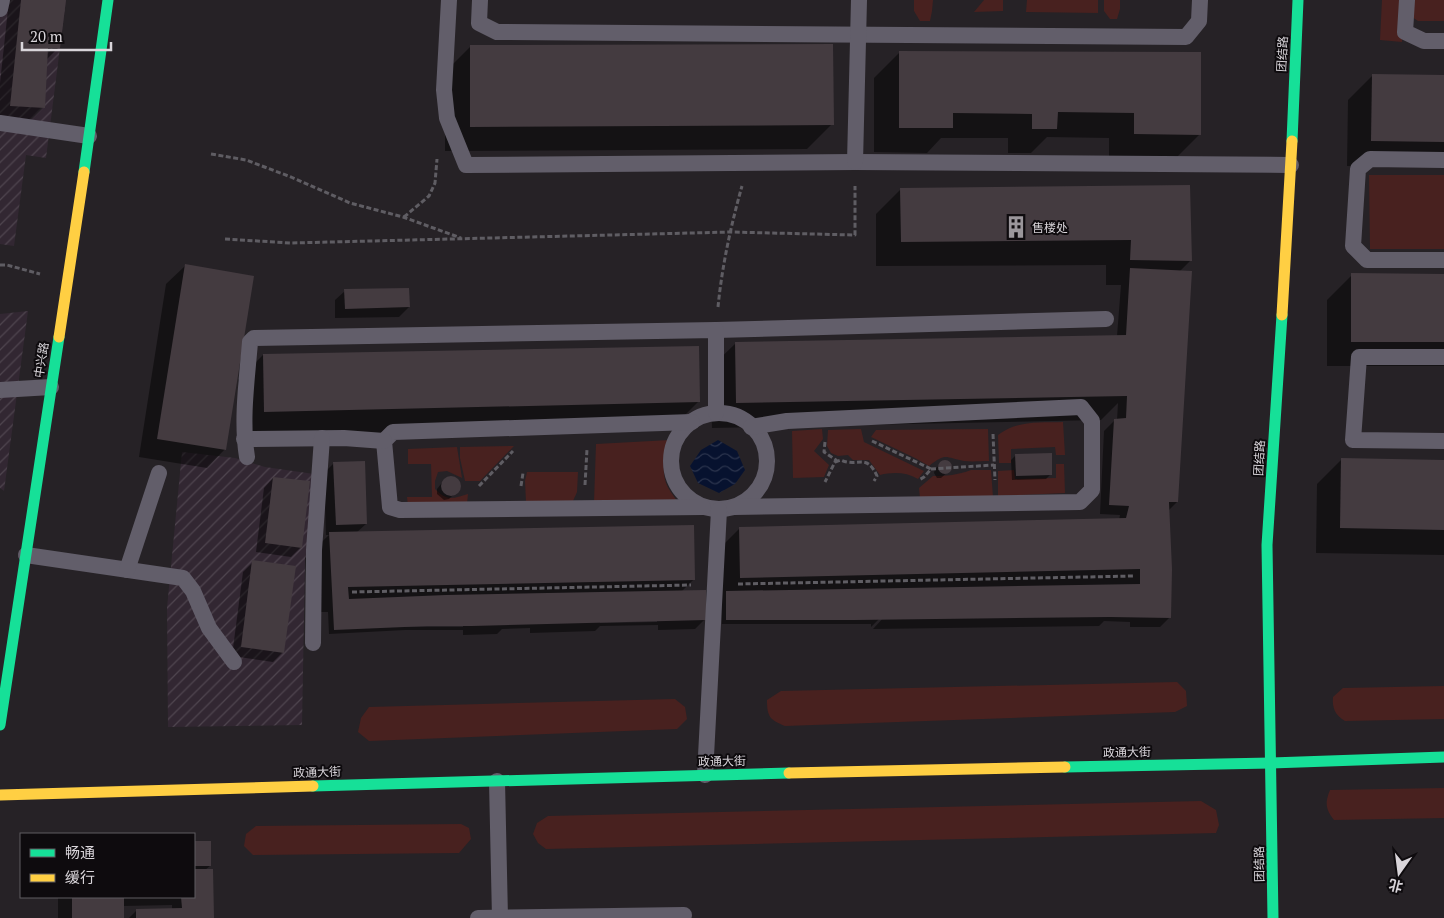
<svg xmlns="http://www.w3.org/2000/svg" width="1444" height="918" viewBox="0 0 1444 918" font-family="'PT Serif','Noto Sans SC',serif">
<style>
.industrial{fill:url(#industrial-furrows)}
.green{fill:#48211f}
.water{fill:url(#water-waves)}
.shadow{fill:#0007;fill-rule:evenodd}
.building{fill:#443b40}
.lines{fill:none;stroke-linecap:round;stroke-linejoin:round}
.path{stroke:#5f5d63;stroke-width:3;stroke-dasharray:5 2.5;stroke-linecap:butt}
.lane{stroke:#625e6a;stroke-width:16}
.fast{stroke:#16e098;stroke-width:11}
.slow{stroke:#ffcf43;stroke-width:11}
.labels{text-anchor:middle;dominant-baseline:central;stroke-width:4;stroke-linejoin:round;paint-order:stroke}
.street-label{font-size:12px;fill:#d9d5da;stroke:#0e0b0e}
.poi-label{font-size:12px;fill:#d9d5da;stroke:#0e0b0e;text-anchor:start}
</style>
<defs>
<pattern id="industrial-furrows" width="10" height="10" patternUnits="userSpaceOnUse" patternTransform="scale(1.25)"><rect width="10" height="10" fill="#322732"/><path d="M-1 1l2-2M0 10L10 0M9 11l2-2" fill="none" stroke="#4f454f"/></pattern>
<pattern id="water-waves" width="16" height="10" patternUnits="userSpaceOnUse" patternTransform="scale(1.25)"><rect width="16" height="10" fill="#07122f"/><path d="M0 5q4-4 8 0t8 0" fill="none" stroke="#2b344d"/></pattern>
</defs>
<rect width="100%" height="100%" fill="#262226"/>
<g class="industrial">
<polygon points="0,0 66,0 46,158 26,155 14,246 0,244"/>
<polygon points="28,311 4,491 0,488 0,314"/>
<polygon points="182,452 235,458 265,467 314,474 305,562 302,725 168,727 167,608"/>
</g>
<g class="green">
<polygon points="914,0 933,0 932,11 930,21 920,21 914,11"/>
<polygon points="984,0 1003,0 1003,11 974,12"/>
<polygon points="1027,0 1098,0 1098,13 1026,12"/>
<polygon points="1104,0 1120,0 1120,9 1117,19 1110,19 1104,11"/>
<polygon points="1382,0 1403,0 1402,42 1380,40"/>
<polygon points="1414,0 1444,0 1444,21 1418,21 1412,17"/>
<polygon points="1369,175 1444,175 1444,249 1370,249"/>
<path d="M1063,422L1065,455H1056L1055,447L1011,449V463H999L998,435C1017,420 1040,423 1063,422Z"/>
<polygon points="822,429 823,439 814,451 829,465 824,477 793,478 792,431"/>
<path d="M861,429L864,442L924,471L918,479C906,472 893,472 880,475L869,460H853L848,455L838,456L831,453L827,446L828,430Z"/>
<path d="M988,429L989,461C981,461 972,462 964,461C945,458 947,452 929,466L915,458L871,437L876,430Z"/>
<path d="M670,440C665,454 661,469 666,483C668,489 673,495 677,501L594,502L596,444Z"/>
<polygon points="514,446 480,481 465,481 460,458 460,447"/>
<path d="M457,447L462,478L447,471L438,472L435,481V489C447,501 452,499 468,494L467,504L408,506L407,497H432L431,464H408V449Z"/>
<polygon points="1056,464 1064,464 1065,493 998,496 998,471 1014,470 1015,479 1056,478"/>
<path d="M971,470H991L993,497L920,498L919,488L933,476C946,476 958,475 971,470Z"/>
<polygon points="527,472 578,472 577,492 573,501 526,502 525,481"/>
<path d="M1177,682L1186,691L1187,706L1175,712L785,726C770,720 767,717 767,700L781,691Z"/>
<path d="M1444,686V719L1345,721C1335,715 1332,708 1333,697L1343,688Z"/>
<polygon points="675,699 685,707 687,719 677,729 369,741 358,732 361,718 369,707"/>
<path d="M1444,788V818L1334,820C1325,809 1325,802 1330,790Z"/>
<polygon points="1201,801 1216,810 1219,825 1216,833 546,849 538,843 533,834 537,823 548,816"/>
<polygon points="461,824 469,828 471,839 459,853 253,855 244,846 246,834 256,826"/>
</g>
<polygon class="water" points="718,440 737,451 745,470 735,484 719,493 698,483 690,466 701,450"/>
<g class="shadow">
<polygon points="9,0 65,0 59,47 46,60 44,107 29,122 0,121 0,83"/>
<polygon points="470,47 832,124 807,149 445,151 445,72"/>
<polygon points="899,53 1200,53 1200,134 1175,159 1109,159 1109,138 1047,137 1031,153 1008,153 1008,138 941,138 927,153 874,152 874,78"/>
<polygon points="1373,75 1444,76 1444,167 1347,166 1348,100"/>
<polygon points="1189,187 1190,261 1179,272 1177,502 1169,510 1170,617 1160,627 1130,627 1130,622 1104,621 1099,626 873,629 885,616 884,614 871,627 871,624 722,624 721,603 715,553 740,528 1119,520 1120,515 1100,514 1104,431 1114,421 1117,420 1118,403 1101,420 712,428 710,368 735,344 1117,336 1121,285 1106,285 1106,265 876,266 876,214 901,189"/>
<polygon points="185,266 225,449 207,468 139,457 166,284"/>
<polygon points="1352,275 1444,275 1444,366 1327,366 1327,300"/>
<polygon points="345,291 409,307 399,317 335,318 335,300"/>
<polygon points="263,355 699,401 674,426 239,437 238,380"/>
<polygon points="1016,455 1051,474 1046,479 1012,480 1011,460"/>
<polygon points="1342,459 1444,461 1444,555 1316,553 1317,484"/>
<polygon points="946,461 951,466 951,469 941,478 937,478 934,473 935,469 941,464"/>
<path d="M334,463L366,524L356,533L694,579L681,592L705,619L695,629L658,630V625L600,626L595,631L530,633V628L502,629L497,634L463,635V630H405L329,634L328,612H307L305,558L329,535H326L324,473ZM600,620H657V622L600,623ZM404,625H463V627H404Z"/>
<polygon points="450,477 456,479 458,481 459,489 449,499 444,500 437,494 437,489 445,479"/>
<polygon points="273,478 301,547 291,557 256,552 264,488"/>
<polygon points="253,562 283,652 273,662 232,656 243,572"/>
<polygon points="194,842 210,842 210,866 205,870 213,918 129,918 136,911 172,910 172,905 123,906 122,918 58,918 58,897 194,897"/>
</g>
<g class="building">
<polygon points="21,0 66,0 60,48 48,48 45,108 10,106"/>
<polygon points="833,44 834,125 470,127 470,45"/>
<polygon points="899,51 1201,52 1201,135 1134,134 1134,113 1058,112 1057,129 1032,129 1032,114 953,113 953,128 899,128"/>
<polygon points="1372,74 1444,75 1444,142 1371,141"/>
<polygon points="1190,185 1192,261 1130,260 1131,240 901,242 900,188"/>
<polygon points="185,264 254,276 226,450 157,439"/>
<polygon points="1130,268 1192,271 1178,502 1169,502 1172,569 1171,618 1110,617 855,620 726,620 726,591 1140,584 1140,569 740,578 739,527 1126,518 1129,506 1109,505 1114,419 1126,418 1127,396 736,403 735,342 1126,335"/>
<polygon points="1351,273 1444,274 1444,342 1351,342"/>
<polygon points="409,288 410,307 345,309 344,289"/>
<polygon points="699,346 700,402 264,412 263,354"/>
<polygon points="1052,453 1052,475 1016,476 1015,454"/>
<polygon points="1341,458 1444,460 1444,530 1340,528"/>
<circle cx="945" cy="467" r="7"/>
<polygon points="365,461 367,524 336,525 333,462"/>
<circle cx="451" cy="486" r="10"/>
<polygon points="273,477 310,481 302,548 265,543"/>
<polygon points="694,525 695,580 348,587 349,599 446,595 706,590 706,620 472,626 428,626 334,630 329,532"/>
<polygon points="252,560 296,566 284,653 241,647"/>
<rect x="194" y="841" width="17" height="25"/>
<polygon points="194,869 213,869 214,918 136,918 136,909 182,908 181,897 194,897"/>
<rect x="72" y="897" width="52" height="21"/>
</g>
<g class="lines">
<g class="path">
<polyline points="211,154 246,160 291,177 350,203 403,217 461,238"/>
<polyline points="404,217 429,196 435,183 437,159"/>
<polyline points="225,239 290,243 730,232 855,235 855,186"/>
<polyline points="0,265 7,265 40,274"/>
<path d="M718,307C722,266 731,225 742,186"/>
<polyline points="993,434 995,480"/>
<polyline points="872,441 931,469 924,477 919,480"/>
<polyline points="825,442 824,452 836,460 825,482"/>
<path d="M835,462L841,460C858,468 866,452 877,476L874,481"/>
<polyline points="931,469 994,465"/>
<polyline points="585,485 587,449"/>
<polyline points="479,486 513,451"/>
<polyline points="521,486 523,473"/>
<polyline points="738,584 1134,576"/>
<polyline points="352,592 691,585"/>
</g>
<g class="lane">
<polyline points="449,0 444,90 447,118 466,165 855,162 1291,165"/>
<polyline points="480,0 479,23 497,32 1186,37 1199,21 1200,0"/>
<polyline points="1407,0 1405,32 1424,41 1444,41"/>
<polyline points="0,9 2,0"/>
<polyline points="0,123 89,136"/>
<polyline points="1444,160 1370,159 1358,169 1353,246 1367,260 1444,260"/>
<polyline points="855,162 859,0"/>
<polyline points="716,330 1106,319"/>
<polyline points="1444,357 1359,357 1353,440 1444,441"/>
<polyline points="0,390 51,387"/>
<circle cx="719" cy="461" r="48"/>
<polyline points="692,422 393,432 384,441 390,507 400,510 703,507"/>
<polyline points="244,439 344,438 384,441"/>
<path d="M247,457C241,420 247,380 250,342L254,338L716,330V413"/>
<polyline points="734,507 1080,502 1092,490 1092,421 1081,407 787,421 751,427"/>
<polyline points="26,555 183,578 193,591 209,628 234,662"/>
<polyline points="127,570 159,473"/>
<polyline points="313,643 314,550 322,438"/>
<polyline points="705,775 719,510"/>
<polyline points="497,781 500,918"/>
<polyline points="478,918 684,915"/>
</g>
<g class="fast">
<polyline points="1292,141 1298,0"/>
<polyline points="84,172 108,0"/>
<polyline points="0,725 59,337"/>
<polyline points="1065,767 1271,763 1444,757"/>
<polyline points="313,786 789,773"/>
<polyline points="1273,918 1267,545 1282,315"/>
</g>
<g class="slow">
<polyline points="1282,315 1292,141"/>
<polyline points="59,337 84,172"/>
<polyline points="789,773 1065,767"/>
<polyline points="0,795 313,786"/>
</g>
</g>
<defs>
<symbol id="building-bare" viewBox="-9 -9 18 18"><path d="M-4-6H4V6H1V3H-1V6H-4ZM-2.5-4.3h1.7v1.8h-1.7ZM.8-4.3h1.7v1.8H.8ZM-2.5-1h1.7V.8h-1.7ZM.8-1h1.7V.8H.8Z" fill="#9a969b" stroke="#0e0b0e" stroke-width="2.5" paint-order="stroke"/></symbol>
</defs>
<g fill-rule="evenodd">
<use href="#building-bare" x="1000" y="211" width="32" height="32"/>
</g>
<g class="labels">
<g class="street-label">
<text transform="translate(1282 54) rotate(-87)">团结路</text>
<text transform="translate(41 360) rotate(-81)">中兴路</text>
<text transform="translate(1259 458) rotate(-87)">团结路</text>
<text transform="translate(1127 752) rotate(-1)">政通大街</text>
<text transform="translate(722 761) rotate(-1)">政通大街</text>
<text transform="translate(317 772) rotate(-2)">政通大街</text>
<text transform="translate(1259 864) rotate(-91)">团结路</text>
</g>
<g class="poi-label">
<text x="1032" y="227">售楼处</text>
</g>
</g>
<rect x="20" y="833" width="175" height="65" fill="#0e0b0e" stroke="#5f5c60"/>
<rect x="30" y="849" width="25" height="8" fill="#16e098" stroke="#5f5c60"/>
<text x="65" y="858" font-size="15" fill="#d9d5da">畅通</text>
<rect x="30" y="874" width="25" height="8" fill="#ffcf43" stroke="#5f5c60"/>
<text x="65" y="883" font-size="15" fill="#d9d5da">缓行</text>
<g transform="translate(1399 873) rotate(194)" stroke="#0e0b0e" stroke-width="4" paint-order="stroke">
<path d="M0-4L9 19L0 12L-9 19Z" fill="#d9d5da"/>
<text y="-8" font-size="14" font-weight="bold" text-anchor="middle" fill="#d9d5da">北</text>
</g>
<path d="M22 42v8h89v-8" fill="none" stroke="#d9d5da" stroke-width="2.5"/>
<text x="30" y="42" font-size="15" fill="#d9d5da" stroke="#0e0b0e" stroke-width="4" paint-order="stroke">20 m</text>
</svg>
